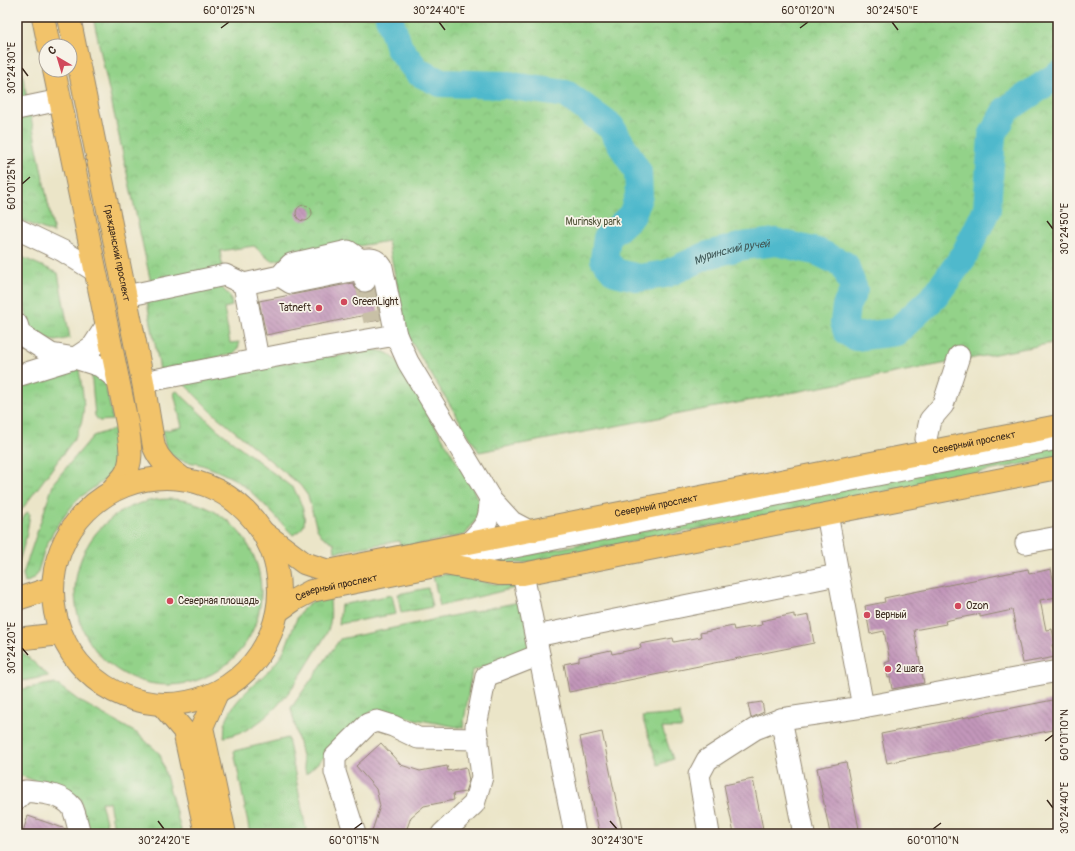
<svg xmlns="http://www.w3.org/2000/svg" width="1075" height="851" viewBox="0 0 1075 851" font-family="Pangolin,sans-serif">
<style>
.grass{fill:url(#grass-tufts);stroke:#677e54}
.park{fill:url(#park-crowns);stroke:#677e54}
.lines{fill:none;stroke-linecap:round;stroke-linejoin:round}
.river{stroke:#4fb9cc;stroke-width:28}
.building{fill:url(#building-back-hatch)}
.minor-tunnel{stroke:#c8c0a6;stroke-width:21;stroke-dasharray:21 10;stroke-linecap:butt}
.minor-casing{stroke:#938873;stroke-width:23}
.major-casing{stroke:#938873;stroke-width:24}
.minor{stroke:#fff;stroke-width:21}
.major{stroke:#f2c36a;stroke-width:22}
.ticks{fill:none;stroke:#3b2a1e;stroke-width:1.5}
.poi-dot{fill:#d1495b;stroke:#f7f3e8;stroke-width:1.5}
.labels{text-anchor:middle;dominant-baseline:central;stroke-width:3.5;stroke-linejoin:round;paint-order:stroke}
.park-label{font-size:10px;fill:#515439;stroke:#f7f3e8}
.street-label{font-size:10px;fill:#3b2a1e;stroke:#f7f3e8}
.poi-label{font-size:10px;fill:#3b2a1e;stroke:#f7f3e8;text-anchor:start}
.water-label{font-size:11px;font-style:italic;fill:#425c5b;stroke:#f7f3e8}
.neatline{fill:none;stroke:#3b2a1e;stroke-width:1.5}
.ticks-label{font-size:10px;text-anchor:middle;fill:#3b2a1e}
</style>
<defs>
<pattern id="grass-tufts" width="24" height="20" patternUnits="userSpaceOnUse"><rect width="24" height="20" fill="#93d289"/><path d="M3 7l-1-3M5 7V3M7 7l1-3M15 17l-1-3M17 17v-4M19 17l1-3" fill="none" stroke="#80b476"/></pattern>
<pattern id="park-crowns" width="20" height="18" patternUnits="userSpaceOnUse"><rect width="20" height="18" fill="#93d289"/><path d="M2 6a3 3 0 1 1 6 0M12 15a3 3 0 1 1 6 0" fill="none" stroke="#80b476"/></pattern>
<pattern id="building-back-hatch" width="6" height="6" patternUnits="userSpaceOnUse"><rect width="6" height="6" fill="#c296ba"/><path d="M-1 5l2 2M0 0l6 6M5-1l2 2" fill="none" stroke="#9f7b97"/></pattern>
</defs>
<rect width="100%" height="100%" fill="#f7f3e8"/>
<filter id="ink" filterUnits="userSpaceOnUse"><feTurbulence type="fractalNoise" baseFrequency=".025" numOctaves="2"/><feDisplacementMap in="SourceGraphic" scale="8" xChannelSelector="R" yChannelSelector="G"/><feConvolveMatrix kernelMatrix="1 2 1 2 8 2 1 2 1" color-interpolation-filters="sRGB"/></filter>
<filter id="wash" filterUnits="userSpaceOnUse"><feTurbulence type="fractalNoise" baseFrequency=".012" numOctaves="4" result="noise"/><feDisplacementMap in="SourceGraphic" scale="16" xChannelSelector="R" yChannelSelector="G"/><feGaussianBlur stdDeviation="0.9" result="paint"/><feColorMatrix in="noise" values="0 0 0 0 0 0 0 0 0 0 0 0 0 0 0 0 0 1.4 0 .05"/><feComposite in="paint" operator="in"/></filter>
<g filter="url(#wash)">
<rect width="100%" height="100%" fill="#ebe5c8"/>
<g class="grass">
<polygon points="17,255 58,273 70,338 56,341 44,339 36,333 28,323 17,267"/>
<path d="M219,285L230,296L232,306L224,308L230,343L239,342C240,347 236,351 233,354L160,370L146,297Z"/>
<path d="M371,350C384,351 388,352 397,361L484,508L465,535L401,548L399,541L335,552L334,543L322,536L317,529L308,496L300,485L215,415L183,383L331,354L333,357Z"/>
<path d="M79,369C83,397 89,413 74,439L17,516V383Z"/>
<polygon points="91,370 99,376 105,384 113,420 99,421 95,416"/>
<path d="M177,391L218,430L294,489C299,499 308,515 303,527C301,530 296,533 293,535C275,517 252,488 230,477C220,472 209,467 199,464C190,462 180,462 173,456C165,450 164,440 162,431L182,427L174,393Z"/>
<polygon points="114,429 119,453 119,463 114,473 78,499 68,511 52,534 44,551 37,575 31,580 25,583 23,574 54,482 93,436"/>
<polygon points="1058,444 1058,457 542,560 523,563 489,563"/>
<circle cx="168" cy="592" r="93"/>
<polygon points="27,512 30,514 26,538 17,568 17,527"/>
<path d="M453,573C474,579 493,586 515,585V588L440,606L433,576Z"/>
<polygon points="428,588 432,607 401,613 398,594"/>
<polygon points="392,595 396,614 339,624 341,605"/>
<path d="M330,596C330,606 332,618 329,627C326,637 318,647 312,657C293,689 265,731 224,737C225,733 224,729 225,725C231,696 267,679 282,654C291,639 293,619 305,607C312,600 320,599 330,596Z"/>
<polygon points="524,601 530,651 472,671 463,728 372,711 306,774 291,708 340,639"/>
<polygon points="17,652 22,652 49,676 17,682"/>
<polygon points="55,683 78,700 138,734 160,754 182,834 115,834 109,802 101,802 109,834 88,834 80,798 22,776 17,778 17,690"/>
<polygon points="288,738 307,834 250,834 234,751"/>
</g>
<g class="park">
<polygon points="93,17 1058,17 1058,342 479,452 407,335 388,241 271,261 254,246 220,251 223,270 151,283"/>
<polygon points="17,48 54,233 17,219"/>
<polygon points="680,714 682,728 662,728 673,759 658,765 642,717"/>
</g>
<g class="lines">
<path class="river" id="s1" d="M389,17L399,48L418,72L441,83L506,85L566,94L611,127L638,172L639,195L632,215L607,238L604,259L615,272L639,278L666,274L708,255L743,246L776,242L818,252L845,265L854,290L846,306L844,322L847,332L855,337L896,332L935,296L964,256L987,209L992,136L1006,110L1058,75"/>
</g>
<g id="blocks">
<g class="building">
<circle cx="304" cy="213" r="8"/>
<polygon points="353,283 356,289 361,292 368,293 374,289 380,320 368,322 366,315 266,335 259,301"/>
<polygon points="1028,569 1029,574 1051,569 1057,597 1040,600 1046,630 1052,629 1055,644 1052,645 1055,657 1023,663 1012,610 980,617 980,614 954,619 945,621 946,624 914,630 924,683 892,689 890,677 888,678 885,663 890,661 884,631 870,634 865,606 885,602 884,598"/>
<polygon points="794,614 794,618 809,615 814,643 569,692 564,664 579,661 579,657 611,650 612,654 641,648 640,644 673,638 674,642 701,637 700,633 733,626 734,630 762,625 761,621"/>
<polygon points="1058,699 1058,729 887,763 881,734"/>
<polygon points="762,702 764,712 751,718 748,704"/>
<polygon points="602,732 623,834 600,834 595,812 580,737"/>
<polygon points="381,743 401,765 420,771 447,766 448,771 466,767 469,780 465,792 453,794 454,800 424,806 411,817 405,834 371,834 380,806 376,789 356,766"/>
<polygon points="846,762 860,834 830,834 817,768"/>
<polygon points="753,779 764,834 734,834 724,785"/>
<polygon points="28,816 66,829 68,834 22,834"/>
</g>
</g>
</g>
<g filter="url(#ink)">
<use href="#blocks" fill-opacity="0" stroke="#938873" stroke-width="1"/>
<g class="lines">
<polyline class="minor-tunnel" points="365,281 374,321"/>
<defs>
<g id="minor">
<polyline points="17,109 60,100"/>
<polyline points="17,229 63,251 95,271"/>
<polyline points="280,276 291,283 351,271 361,260 365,281"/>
<polyline points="244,284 258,359"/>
<path d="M126,296L225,275L244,284L280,276L291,264L348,251L361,260C371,258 376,258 382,267L396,335L292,353L143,382"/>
<polyline points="17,324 20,334 51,354 75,358 100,366 118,380"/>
<polyline points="396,335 408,362 490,498 512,522 529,531"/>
<polyline points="17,376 75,358 93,346 106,326"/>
<polyline points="930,452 926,439 930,420 943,405 959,356"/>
<polyline points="827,514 863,707"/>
<path d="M469,543C485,526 490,523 490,498"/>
<polyline points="1026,543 1058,537"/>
<polyline points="445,564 489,552 1058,439"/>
<polyline points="523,574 575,834"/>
<polyline points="536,636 837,575"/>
<polyline points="781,719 804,834"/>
<path d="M17,799L25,791C41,793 61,793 72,807C75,812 78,827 80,834"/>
<polyline points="355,834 335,772 335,757 368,724 377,721 393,726 418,738 478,739"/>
<polyline points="442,834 474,804 482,777 476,726 486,676 539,655"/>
<polyline points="709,834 699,775 707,760 755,729 781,719 863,707 1058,671"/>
</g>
<g id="major">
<polyline points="43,17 49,46"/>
<path id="s2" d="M69,17L143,382L154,447C160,462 170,469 182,478"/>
<path d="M54,70L127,423C129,441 135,460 124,476C120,481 115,486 111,491"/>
<circle cx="166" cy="591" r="113"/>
<path id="s3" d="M264,533L304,563L328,571L1058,426"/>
<polyline points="17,599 52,588"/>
<path id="s4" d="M278,611L294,600L311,591L445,564L499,574H523L1058,468"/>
<polyline points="17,639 60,634"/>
<polyline points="217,693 202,727 225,834"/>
<polyline points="162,705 184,731 206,834"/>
</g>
</defs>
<use href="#minor" class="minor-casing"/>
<use href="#major" class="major-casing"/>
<use href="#minor" class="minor"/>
<use href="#major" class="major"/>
</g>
</g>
<path class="ticks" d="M439,22L445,30M892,22L898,30M221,28L229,22M800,28L808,22M22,68L28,76M22,184L30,177M1047,221L1053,229M22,648L28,655M1045,741L1053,735M1047,800L1053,808M158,821L164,829M610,821L617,829M354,829L362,823M933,829L941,823"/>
<g class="poi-dot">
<circle cx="344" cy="302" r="4"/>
<circle cx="319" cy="308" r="4"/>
<circle cx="170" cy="601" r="4"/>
<circle cx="958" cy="606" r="4"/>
<circle cx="867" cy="615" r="4"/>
<circle cx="888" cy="669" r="4"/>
</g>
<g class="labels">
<g class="park-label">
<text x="593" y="222">Murinsky park</text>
</g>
<g class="street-label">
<text stroke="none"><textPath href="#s2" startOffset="241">Гражданский проспект</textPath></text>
<text stroke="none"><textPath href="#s3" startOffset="734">Северный проспект</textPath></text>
<text stroke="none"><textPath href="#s3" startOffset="410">Северный проспект</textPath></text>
<text stroke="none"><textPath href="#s4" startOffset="64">Северный проспект</textPath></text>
</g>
<g class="poi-label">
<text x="352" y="302">GreenLight</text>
<text x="311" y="308" text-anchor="end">Tatneft</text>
<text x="178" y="601">Северная площадь</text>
<text x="966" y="606">Ozon</text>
<text x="875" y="615">Верный</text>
<text x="896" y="669">2 шага</text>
</g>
<g class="water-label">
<text stroke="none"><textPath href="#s1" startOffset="561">Муринский ручей</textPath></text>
</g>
</g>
<rect width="1075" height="851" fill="none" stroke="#f7f3e8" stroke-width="44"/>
<g transform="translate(58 58) rotate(322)"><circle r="19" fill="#f7f3e8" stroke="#aca397"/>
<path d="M0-3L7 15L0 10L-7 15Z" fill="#d1495b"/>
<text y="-6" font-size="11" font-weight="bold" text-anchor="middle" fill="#3b2a1e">С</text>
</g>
<rect x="22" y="22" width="1031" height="807" class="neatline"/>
<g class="ticks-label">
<text x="229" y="14">60°01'25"N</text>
<text x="439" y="14">30°24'40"E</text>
<text x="808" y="14">60°01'20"N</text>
<text x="892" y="14">30°24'50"E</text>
<text transform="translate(11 68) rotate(-90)" y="4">30°24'30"E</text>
<text transform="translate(11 184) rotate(-90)" y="4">60°01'25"N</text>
<text transform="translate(1064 229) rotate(-90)" y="4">30°24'50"E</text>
<text transform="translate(11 648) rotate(-90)" y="4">30°24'20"E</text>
<text transform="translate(1064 735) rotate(-90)" y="4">60°01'10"N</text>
<text transform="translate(1064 808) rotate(-90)" y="4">30°24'40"E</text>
<text x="164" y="844">30°24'20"E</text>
<text x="354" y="844">60°01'15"N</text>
<text x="617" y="844">30°24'30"E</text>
<text x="933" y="844">60°01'10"N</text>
</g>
</svg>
